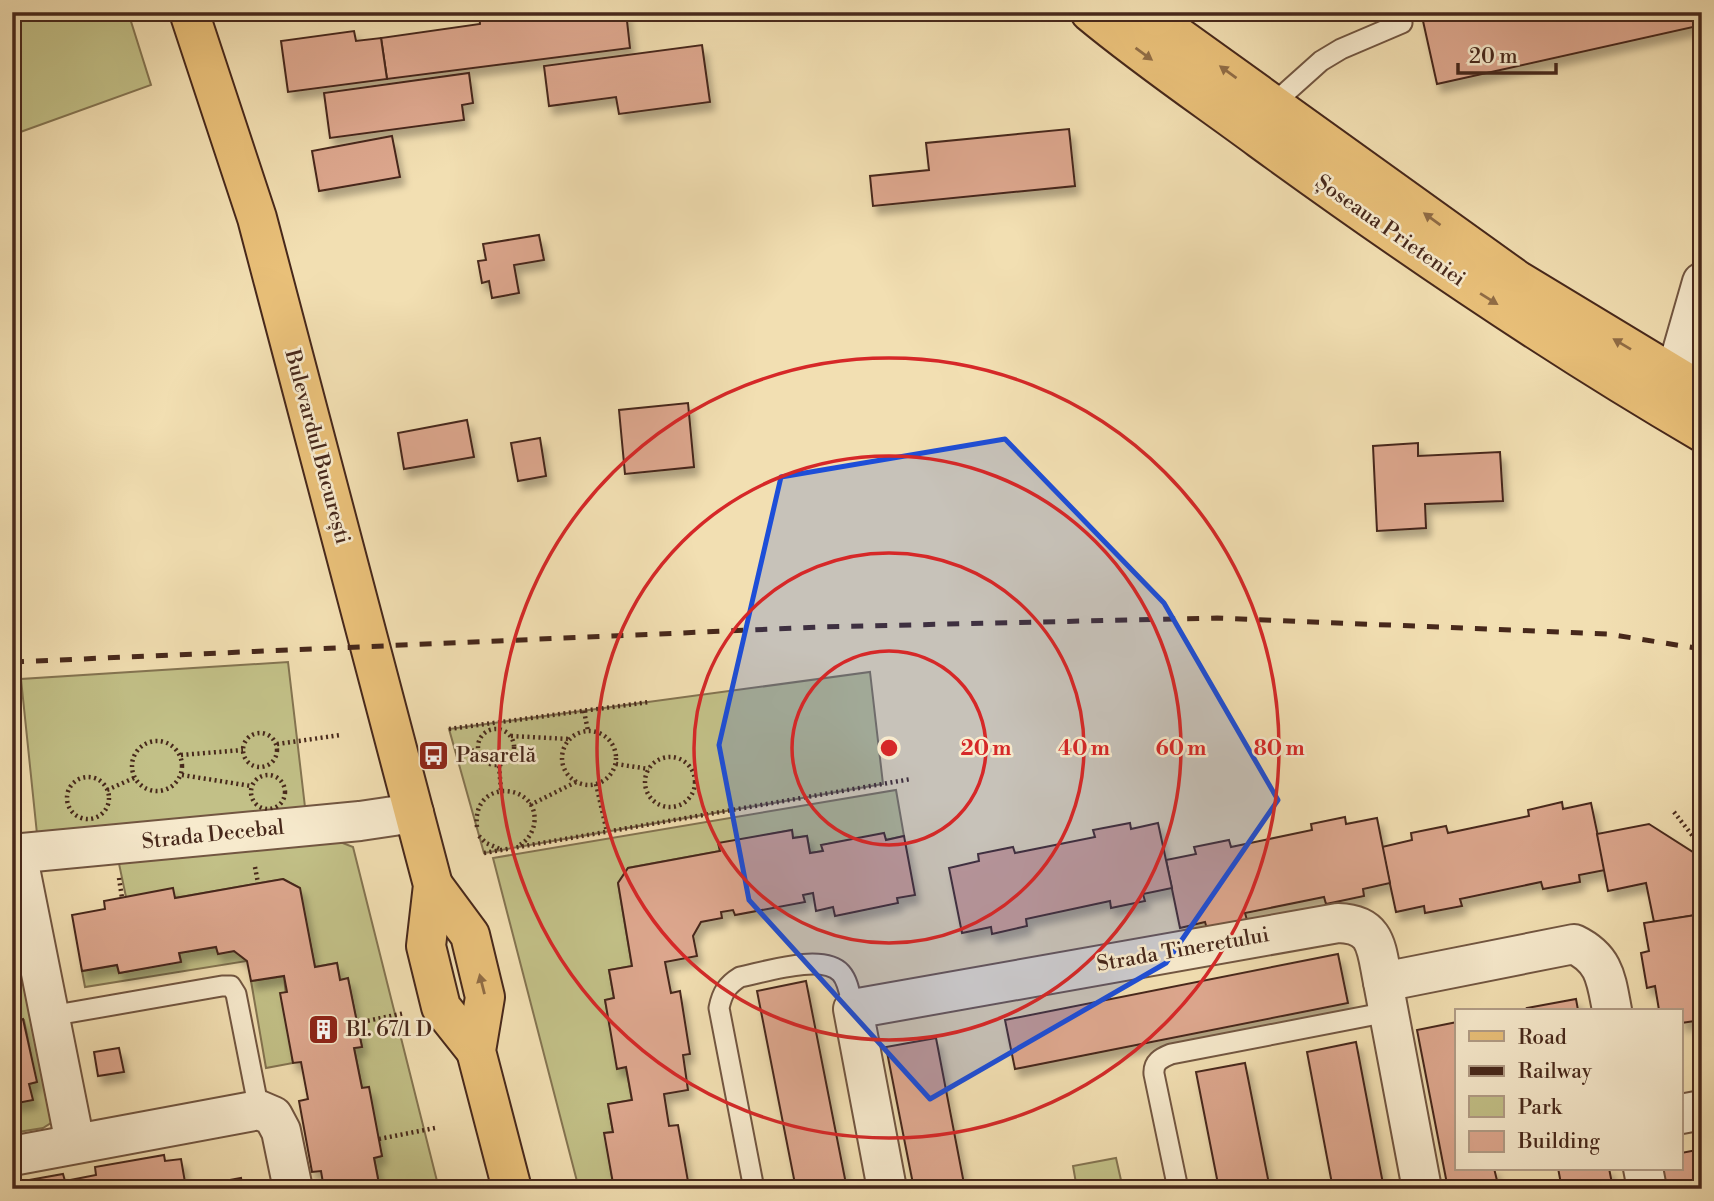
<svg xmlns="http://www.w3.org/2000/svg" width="1714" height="1201" viewBox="0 0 1714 1201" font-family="'Libre Bodoni',serif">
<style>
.green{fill:#c2c087;stroke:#847451;stroke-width:2}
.building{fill:#dda78e;stroke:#47281b;stroke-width:2;filter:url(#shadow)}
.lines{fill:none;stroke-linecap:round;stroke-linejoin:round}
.service-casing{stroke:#725641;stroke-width:23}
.minor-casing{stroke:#725641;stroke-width:42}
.primary-casing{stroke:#47281b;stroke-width:42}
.path{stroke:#47281b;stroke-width:4.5;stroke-dasharray:2 3.5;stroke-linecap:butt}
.service{stroke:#f7eacd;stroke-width:19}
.minor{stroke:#f7eacd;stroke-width:38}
.primary{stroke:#e9c079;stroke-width:38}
.rail{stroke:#47281b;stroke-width:5;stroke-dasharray:12 12;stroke-linecap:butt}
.oneway{fill:#906c45}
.marked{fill:#1d4ed8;fill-opacity:0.2;stroke:#1d4ed8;stroke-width:5;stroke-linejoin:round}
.ring{fill:none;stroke:#d62828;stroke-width:3.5}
.labels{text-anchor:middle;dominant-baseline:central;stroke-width:5;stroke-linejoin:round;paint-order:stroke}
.street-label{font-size:21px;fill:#47281b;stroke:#f7eacd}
.poi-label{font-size:21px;fill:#47281b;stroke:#f7eacd;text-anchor:start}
.centre{fill:#d62828;stroke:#f7eacd;stroke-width:3.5}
.ring-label{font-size:21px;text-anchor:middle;font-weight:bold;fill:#d62828;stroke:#f7eacd;stroke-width:5;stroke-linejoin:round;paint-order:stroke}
</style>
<defs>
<filter id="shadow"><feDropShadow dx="4.5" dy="8" stdDeviation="3.5" flood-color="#0004"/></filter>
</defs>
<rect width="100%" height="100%" fill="#f2dfb2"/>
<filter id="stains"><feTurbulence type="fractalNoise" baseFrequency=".00286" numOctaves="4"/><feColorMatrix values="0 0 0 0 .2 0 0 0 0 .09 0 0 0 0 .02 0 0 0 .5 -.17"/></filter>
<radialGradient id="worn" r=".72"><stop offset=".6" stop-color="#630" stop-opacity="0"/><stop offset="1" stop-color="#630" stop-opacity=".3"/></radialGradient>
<g class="green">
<polygon points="12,12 128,12 151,85 12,135"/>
<polygon points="288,662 305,807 37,834 21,679"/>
<polygon points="870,672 883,784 484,853 449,729"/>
<polygon points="896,790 904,836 886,840 884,834 822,845 823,851 810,853 807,836 793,838 792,830 719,844 720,851 628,868 618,883 632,966 609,970 614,998 605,1000 618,1068 626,1067 632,1100 608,1104 613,1132 605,1133 614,1189 579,1189 493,858"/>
<polygon points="330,838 353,847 439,1189 407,1189 405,1185 380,1189 374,1158 382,1156 362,1088 354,1048 362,1047 348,979 340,980 337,963 315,967 299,888 283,879 175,898 126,897 118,859"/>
<polygon points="12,930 18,932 54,1121 43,1128 12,1133 12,1104 29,1084 36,1082 24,1020 17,1021 12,998"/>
<polygon points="216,947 218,953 234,951 247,961 85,987 82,971 117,965 119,973 181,961 179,953"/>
<polygon points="284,976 293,1063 266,1068 251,981"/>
<polygon points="1116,1158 1123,1189 1077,1189 1073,1166"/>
</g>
<g class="building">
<polygon points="479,12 626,12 630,48 387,79 381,38 480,24"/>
<polygon points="1421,12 1702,12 1702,25 1437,84"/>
<polygon points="354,31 356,41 381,38 387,79 288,92 281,41"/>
<polygon points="702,45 710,102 619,114 616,97 549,106 544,66"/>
<polygon points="469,73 473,103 462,105 464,120 330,138 324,93"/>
<polygon points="1069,129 1075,186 873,206 870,176 929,170 926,143"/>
<polygon points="392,136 400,177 319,191 312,151"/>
<polygon points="539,235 544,260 514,265 519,293 492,298 489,281 482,283 478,261 486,260 483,244"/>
<polygon points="688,403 694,467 625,474 619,410"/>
<polygon points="467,420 474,457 404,469 398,433"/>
<polygon points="540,438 546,476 518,481 511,443"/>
<polygon points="1418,443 1418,456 1500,452 1503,501 1425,504 1426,528 1377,531 1373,446"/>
<polygon points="1562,802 1563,809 1591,803 1605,870 1579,875 1580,882 1543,889 1541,882 1460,899 1462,906 1425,913 1424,906 1396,912 1382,847 1412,840 1411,833 1446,826 1448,833 1529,816 1528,810"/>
<polygon points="1345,817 1346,824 1377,818 1390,883 1363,889 1364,896 1326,904 1324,897 1245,913 1247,920 1207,929 1205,922 1180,928 1166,860 1196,854 1194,847 1229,840 1231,847 1312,830 1311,824"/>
<polygon points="1130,823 1131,829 1158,823 1172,888 1143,894 1145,901 1111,908 1110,901 1026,919 1027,926 992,934 991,927 962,933 949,868 979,861 978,854 1013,847 1015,853 1095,837 1093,830"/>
<polygon points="1649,824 1699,856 1702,868 1702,914 1654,922 1646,883 1608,891 1597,834"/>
<polygon points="792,830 793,838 807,836 810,853 823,851 821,845 884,833 886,840 904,836 915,895 897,898 898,903 835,916 833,907 816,911 813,893 803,895 805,902 735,915 733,910 721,912 722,918 701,922 693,936 697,956 665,962 671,993 680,991 690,1054 683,1055 688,1090 664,1094 669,1126 678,1125 689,1187 614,1189 604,1133 613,1132 608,1104 632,1100 626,1067 617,1069 605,1000 614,998 609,970 632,966 618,883 628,868 720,851 718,843"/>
<polygon points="283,879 300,888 315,967 337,963 340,980 348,978 362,1047 354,1048 362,1088 369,1087 382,1156 374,1158 380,1189 324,1189 321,1171 312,1172 299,1101 308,1099 301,1062 293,1063 280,993 287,992 284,976 251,981 247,961 234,951 218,954 216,947 179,953 181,962 119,973 117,965 82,971 72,915 105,909 104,901 173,888 175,898"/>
<polygon points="1702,914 1702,1020 1681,1023 1681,1010 1659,1010 1655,986 1647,988 1641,953 1649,951 1644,923"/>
<polygon points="1338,954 1348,1003 1015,1069 1005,1020"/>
<polygon points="806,981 847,1189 796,1189 757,991"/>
<polygon points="12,998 17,1021 23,1019 37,1082 29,1084 33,1100 12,1104"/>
<polygon points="1576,999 1578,1010 1528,1010 1527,1008"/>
<polygon points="1457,1022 1457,1168 1494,1168 1499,1189 1448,1189 1417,1030"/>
<polygon points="936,1038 965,1189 914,1189 886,1047"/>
<polygon points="1356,1042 1384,1189 1333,1189 1307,1052"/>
<polygon points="119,1048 124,1072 98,1076 94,1052"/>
<polygon points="1245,1063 1270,1189 1219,1189 1196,1072"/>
<polygon points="1702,1149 1702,1189 1662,1189 1657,1168 1681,1168 1681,1153"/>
<polygon points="164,1155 165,1161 181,1159 186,1188 241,1178 243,1189 12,1189 12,1183 63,1174 65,1181 96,1175 95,1167"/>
<polygon points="1558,1168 1609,1168 1613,1189 1562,1189"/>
</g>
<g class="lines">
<defs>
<g id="service">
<polyline points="1273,104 1321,61 1341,49 1402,23"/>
<polyline points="50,1016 222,986 231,986 236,994 259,1110"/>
<path d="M754,1189L719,1008C722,993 727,985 740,977C765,972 823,953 841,973C849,982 850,997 853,1009"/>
<path d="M1178,1189L1154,1074C1153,1062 1161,1058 1171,1054L1388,1012"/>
</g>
<g id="minor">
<polyline points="1675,376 1702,282"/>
<polyline points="17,853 75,1143"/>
<polyline points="12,854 360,821 414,813"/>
<polyline points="1383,982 1422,1189"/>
<polyline points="1681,1114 1702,1110"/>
<polyline points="12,1156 259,1110 273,1116 281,1131 293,1189"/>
<polyline points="1643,1168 1647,1189"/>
<path d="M887,1189L853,1009L1338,923C1378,924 1376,949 1383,982L1574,944C1605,959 1606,979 1612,1010"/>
</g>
<g id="primary">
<polyline points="189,12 257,218 433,885 426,946 441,1007 476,1051"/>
<path d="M1090,12C1144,57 1203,97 1260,139C1403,243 1549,343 1702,432"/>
<polyline points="1144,12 1517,280 1702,392"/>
<polyline points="433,885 470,935 485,997 476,1051 512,1189"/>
</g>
</defs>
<use href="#service" class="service-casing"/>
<use href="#minor" class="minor-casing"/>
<use href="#primary" class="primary-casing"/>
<g class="path">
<polyline points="584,711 588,731"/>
<circle cx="496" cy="747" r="18"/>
<polyline points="449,729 649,702"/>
<circle cx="589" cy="758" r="27"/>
<circle cx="260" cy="750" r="17"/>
<polyline points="511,736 569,739"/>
<circle cx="157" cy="766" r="25"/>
<polyline points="277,744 341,735"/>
<polyline points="456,754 477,750"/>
<polyline points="181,755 243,750"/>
<circle cx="670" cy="782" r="25"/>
<polyline points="616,764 649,769"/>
<polyline points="499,766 501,790"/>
<circle cx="268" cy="792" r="17"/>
<polyline points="182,775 251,786"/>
<circle cx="88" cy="798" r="21"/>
<polyline points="596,784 607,832"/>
<polyline points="107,790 134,778"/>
<polyline points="530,805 576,782"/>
<polyline points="1674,812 1702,848"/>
<path d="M477,827C471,776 542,783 534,825C532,834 527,841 518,846"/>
<polyline points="479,836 486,843 500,849"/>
<polyline points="484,853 911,779"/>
<polyline points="255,867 258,883"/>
<polyline points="119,878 122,898"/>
<polyline points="357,1023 405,1013"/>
<polyline points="379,1139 435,1128"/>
</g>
<use href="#service" class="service"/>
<use href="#minor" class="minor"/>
<use href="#primary" class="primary"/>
<polyline class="rail" points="12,662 819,627 1217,618 1608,634 1702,649"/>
</g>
<defs><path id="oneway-solid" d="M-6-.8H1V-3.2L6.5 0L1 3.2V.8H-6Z" transform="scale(1.75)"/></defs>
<g class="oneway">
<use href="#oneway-solid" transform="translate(1144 54) rotate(36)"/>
<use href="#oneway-solid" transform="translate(1228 72) rotate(-144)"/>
<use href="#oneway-solid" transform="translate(1432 219) rotate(-144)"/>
<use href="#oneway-solid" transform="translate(1489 299) rotate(32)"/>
<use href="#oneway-solid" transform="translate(1622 344) rotate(-149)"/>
<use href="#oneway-solid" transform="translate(482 984) rotate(-104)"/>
</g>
<path class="marked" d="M1005,439L1164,603L1278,800L1166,963L930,1099L749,900L719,745L781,477Z"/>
<g class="ring">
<circle cx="889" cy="748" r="97"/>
<circle cx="889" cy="748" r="195"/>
<circle cx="889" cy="748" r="292"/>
<circle cx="889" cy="748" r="390"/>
</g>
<defs>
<symbol id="bus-square" viewBox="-11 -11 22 22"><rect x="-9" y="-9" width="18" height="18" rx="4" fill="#8f2418" stroke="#f7eacd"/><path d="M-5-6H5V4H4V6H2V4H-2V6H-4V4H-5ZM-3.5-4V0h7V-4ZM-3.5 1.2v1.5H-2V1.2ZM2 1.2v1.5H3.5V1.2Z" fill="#fff"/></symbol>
<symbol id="building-square" viewBox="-11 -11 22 22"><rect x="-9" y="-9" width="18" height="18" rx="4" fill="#8f2418" stroke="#f7eacd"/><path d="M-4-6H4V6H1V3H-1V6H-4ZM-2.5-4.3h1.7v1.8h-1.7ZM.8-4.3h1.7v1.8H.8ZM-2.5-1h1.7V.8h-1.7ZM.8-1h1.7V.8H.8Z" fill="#fff"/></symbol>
</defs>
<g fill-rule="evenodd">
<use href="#bus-square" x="416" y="738" width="35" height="35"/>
<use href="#building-square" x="306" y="1012" width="35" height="35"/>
</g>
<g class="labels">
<g class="street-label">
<text transform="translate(1390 231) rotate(35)">Șoseaua Prieteniei</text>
<text transform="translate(317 447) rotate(75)">Bulevardul București</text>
<text transform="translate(213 835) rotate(-6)">Strada Decebal</text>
<text transform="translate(1183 950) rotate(-10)">Strada Tineretului</text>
</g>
<g class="poi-label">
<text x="456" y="756">Pasarelă</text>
<text x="346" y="1030">Bl. 67/1 D</text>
</g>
</g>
<circle cx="889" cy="748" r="10" class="centre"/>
<g class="ring-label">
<text x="986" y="755">20 m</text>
<text x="1084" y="755">40 m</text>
<text x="1181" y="755">60 m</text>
<text x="1279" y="755">80 m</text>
</g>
<rect width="1714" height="1201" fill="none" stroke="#f2dfb2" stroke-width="42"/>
<rect x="14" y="14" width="1686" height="1173" fill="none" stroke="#47281b" stroke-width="3.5"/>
<rect x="21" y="21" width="1672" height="1159" fill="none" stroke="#47281b" stroke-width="2"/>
<rect x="1455" y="1009" width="228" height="161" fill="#f7eacd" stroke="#b19c86" stroke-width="2"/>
<rect x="1469" y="1031" width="35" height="10" fill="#e9c079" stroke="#b19c86" stroke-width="2"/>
<text x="1518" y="1044" font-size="21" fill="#47281b">Road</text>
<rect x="1469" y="1066" width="35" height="10" fill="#47281b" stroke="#b19c86" stroke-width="2"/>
<text x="1518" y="1078" font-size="21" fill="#47281b">Railway</text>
<rect x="1469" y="1096" width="35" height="21" fill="#c2c087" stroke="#b19c86" stroke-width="2"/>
<text x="1518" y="1114" font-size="21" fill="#47281b">Park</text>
<rect x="1469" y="1131" width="35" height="21" fill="#dda78e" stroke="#b19c86" stroke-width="2"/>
<text x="1518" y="1148" font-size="21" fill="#47281b">Building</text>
<path d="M1458 63v10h98v-10" fill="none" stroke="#47281b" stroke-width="3.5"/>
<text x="1469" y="63" font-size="21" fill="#47281b" stroke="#f7eacd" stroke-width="5" paint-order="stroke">20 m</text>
<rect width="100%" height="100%" filter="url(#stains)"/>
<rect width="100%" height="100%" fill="url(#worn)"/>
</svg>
